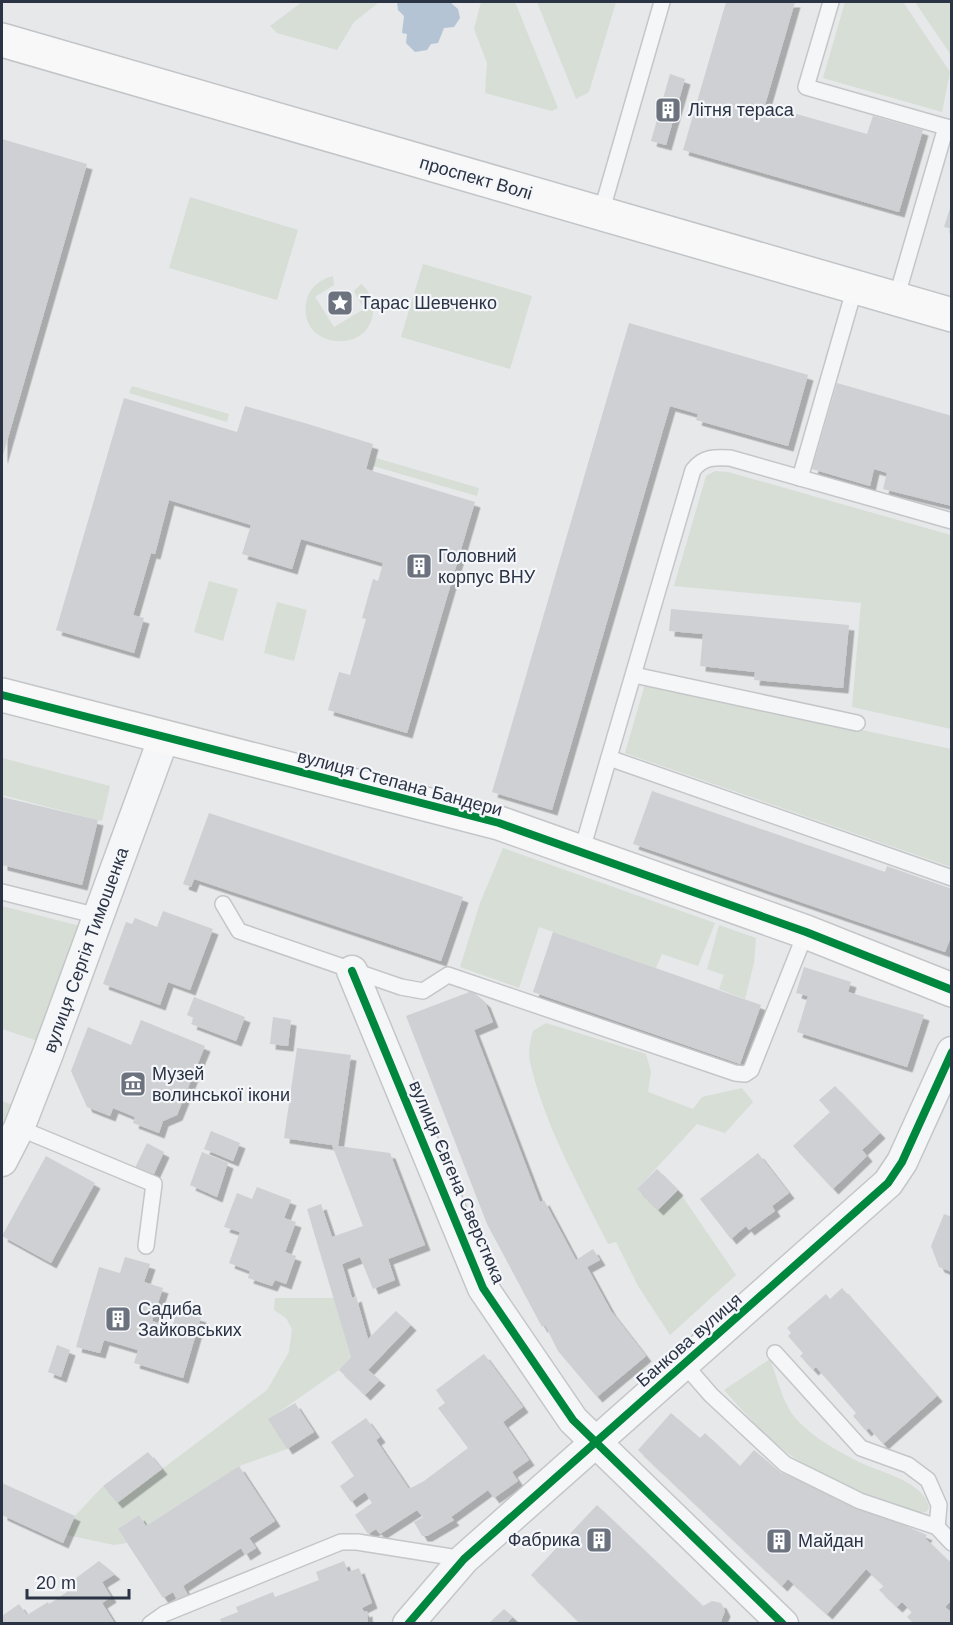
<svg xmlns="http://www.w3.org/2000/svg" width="953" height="1625" viewBox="0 0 953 1625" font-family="Arial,sans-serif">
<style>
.green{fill:#d6ded6}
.water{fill:#b4c4d5}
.building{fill:#ced0d3;filter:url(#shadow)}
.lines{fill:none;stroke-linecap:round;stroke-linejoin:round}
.lane-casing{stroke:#c4c6c8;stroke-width:18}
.street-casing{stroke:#c4c6c8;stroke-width:33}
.secondary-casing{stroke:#c4c6c8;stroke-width:36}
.primary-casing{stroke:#c2c5c8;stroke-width:36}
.lane{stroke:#f5f6f7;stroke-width:15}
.street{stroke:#f5f6f7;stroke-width:30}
.secondary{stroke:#f8f8f8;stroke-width:33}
.primary{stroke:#f8f8f8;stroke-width:33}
.cycleway-casing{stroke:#f4f6f9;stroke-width:11}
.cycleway{stroke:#00873e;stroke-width:8}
.labels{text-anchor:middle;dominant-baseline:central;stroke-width:4.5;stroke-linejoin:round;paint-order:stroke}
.poi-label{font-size:18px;fill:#2b3445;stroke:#f4f6f9;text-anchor:start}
.street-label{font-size:18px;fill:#2b3445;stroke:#f4f6f9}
</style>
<defs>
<filter id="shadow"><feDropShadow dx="5.5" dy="5.5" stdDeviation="0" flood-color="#0004"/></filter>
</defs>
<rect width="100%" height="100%" fill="#e6e8ea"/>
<g class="green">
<polygon points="302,2 379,2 354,22 337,50 277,33 270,26"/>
<polygon points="481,2 515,2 558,108 552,111 485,93 487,63 474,29"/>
<polygon points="537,2 616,2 589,92 576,99"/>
<polygon points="845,2 903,2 950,72 942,112 823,78"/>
<polygon points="915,2 951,2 951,55"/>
<polygon points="190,197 298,230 277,300 169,268"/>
<polygon points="423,264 532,296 510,369 401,337"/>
<path d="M333,276L334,285L315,297L334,327L364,309L354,291L361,284C369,290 372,298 373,308C375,356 294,351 307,299C310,287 321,279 333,276Z"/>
<polygon points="132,386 229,414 227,422 129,393"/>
<polygon points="376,458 479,488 477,496 373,466"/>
<polygon points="715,471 728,472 951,535 951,729 852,707 861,603 674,586 706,476"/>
<polygon points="209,581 238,589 223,641 194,632"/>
<polygon points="277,602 307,610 294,661 264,653"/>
<polygon points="645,684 951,749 951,867 625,753"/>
<polygon points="2,758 110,786 102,821 2,795"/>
<polygon points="503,848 715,923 698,966 662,954 656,968 539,927 519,988 460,967 480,903"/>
<polygon points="2,906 80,926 41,1042 2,1029"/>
<polygon points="719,925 756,938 754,963 745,999 719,989 724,975 707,969"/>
<path d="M546,1023L646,1054L651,1072L648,1092L693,1109L702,1097L742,1088L753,1102L725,1133L697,1124L637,1189L658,1210L678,1190L736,1275L670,1335L638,1286L616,1242L608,1244C579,1186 545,1126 530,1062C528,1051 530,1041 533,1031Z"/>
<polygon points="2,1101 19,1107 2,1149"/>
<polygon points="275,1298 334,1298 351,1357 339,1370 269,1419 287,1449 239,1466 146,1526 139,1515 118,1529 127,1543 114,1545 67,1535 75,1516 103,1486 117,1503 267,1390 289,1352 292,1329 286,1318 274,1310"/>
<path d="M770,1359C778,1380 783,1405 798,1421C813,1437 836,1450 855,1460C876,1472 925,1480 929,1508L926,1512L917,1513C872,1500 816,1477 780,1447C760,1430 742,1410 724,1390Z"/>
</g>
<polygon class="water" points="397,2 452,2 452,4 458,9 460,18 454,27 444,28 438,43 431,44 427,50 415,52 406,43 407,34 402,33 404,16 398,10"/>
<g class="building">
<polygon points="726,2 795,2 765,105 867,134 873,116 923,130 899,212 683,150"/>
<polygon points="670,74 685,79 666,145 651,141"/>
<polygon points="2,139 87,164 2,459"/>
<polygon points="951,205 952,205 952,229 944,227"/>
<polygon points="629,323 808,375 788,446 696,420 698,414 670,406 552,810 492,792"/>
<polygon points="837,383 952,416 952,506 883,489 887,473 881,471 874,469 870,486 812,469"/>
<polygon points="124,398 237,432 245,406 308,424 373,444 366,469 475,502 407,733 328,710 339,672 350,675 366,619 362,618 373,579 378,581 383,563 301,539 292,569 242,554 251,525 169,500 155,554 151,553 133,615 144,618 134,653 56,630"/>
<polygon points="671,609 849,625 843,688 754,680 755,672 700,666 703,634 669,631"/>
<polygon points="652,791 885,872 887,866 952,889 952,934 945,952 633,844"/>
<polygon points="2,797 98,820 82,885 2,865"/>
<polygon points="209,813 463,897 441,961 194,879 191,887 183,884"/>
<polygon points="163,911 213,929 190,990 168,982 160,1005 103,984 126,922 132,924 135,918 157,927"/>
<polygon points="553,932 761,1005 740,1064 533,992"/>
<polygon points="804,967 851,982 848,992 924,1015 907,1067 797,1032 808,996 796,993"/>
<polygon points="472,991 485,1002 493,1022 474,1030 540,1202 544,1200 576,1260 593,1249 600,1260 587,1267 611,1311 646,1356 597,1397 558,1351 545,1325 542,1327 487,1224 406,1016"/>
<polygon points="194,997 245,1017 236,1041 191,1024 194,1018 187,1015"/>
<polygon points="273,1017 291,1020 288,1046 270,1044"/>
<polygon points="141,1020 205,1046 177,1115 163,1121 159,1133 133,1123 135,1117 113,1108 110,1116 87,1107 71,1071 88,1027 131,1045"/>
<polygon points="297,1048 351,1055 338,1146 390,1153 425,1245 388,1259 395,1280 373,1289 360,1257 342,1264 352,1298 356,1296 368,1339 396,1311 411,1325 368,1370 380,1380 365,1395 339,1370 351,1357 307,1209 321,1204 332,1237 363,1226 332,1145 284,1138"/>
<polygon points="835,1086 880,1133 862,1150 867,1156 833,1189 793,1146 830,1112 819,1100"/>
<polygon points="211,1131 240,1143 233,1161 204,1149"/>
<polygon points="147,1143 164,1152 152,1178 134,1170"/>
<polygon points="202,1152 228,1163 217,1197 190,1185"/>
<polygon points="758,1153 789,1193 772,1206 775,1211 749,1230 746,1226 731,1239 700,1199"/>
<polygon points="46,1156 95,1183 51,1263 2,1236"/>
<polygon points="657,1169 678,1190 658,1210 637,1189"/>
<polygon points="257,1187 291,1200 284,1218 296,1222 285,1252 296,1256 286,1284 275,1280 272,1286 248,1278 250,1271 229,1263 240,1232 224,1227 237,1193 252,1199"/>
<polygon points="944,1214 952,1217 952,1272 939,1267 931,1246"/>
<polygon points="125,1257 150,1264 144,1282 163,1288 152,1321 172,1328 177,1310 201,1317 183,1378 134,1363 138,1350 104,1340 100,1353 76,1347 99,1267 120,1273"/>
<polygon points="842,1288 937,1396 883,1444 869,1428 866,1431 853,1416 856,1413 816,1367 813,1370 800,1356 803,1353 788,1336 791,1333 787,1328 826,1294 830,1299"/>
<polygon points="57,1345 70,1350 61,1377 48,1372"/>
<polygon points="484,1354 523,1407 503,1422 529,1460 512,1472 518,1481 494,1498 488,1490 451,1517 454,1520 427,1536 422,1536 414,1522 423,1517 417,1510 380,1534 376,1529 368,1534 355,1515 372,1503 365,1492 351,1502 340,1486 354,1476 331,1442 366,1418 380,1437 376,1440 409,1489 424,1481 468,1448 438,1408 445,1403 436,1390"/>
<polygon points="295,1403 314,1432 287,1449 268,1419"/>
<polygon points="671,1413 700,1438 705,1433 740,1466 754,1450 780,1472 927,1535 925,1538 952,1564 952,1600 945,1607 952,1613 952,1620 949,1624 914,1624 907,1617 912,1612 902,1602 897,1607 879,1590 884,1586 866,1569 827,1614 788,1579 782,1586 638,1450"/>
<polygon points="148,1452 162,1469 117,1503 103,1486"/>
<polygon points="239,1466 275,1521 249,1538 256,1548 245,1555 241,1548 183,1586 188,1595 178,1602 173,1592 163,1598 118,1529 139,1515 146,1526"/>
<polygon points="2,1483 75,1516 63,1543 2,1515"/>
<polygon points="597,1505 703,1606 712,1601 721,1603 725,1611 720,1624 581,1624 531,1575"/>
<polygon points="99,1561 115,1574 102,1582 111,1597 102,1603 115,1624 2,1624 2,1616 19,1604 27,1615 48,1602 49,1604 67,1592 64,1587"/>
<polygon points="344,1561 348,1572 359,1568 372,1603 362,1608 364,1612 367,1611 368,1624 222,1624 220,1619 238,1612 236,1607 273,1592 275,1597 319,1580 316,1572"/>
<polygon points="504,1609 513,1617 506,1624 488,1624"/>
</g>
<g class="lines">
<defs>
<g id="lane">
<polyline points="831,2 806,87 946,127"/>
<polyline points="601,213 662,2"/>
<polyline points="896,299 946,127 952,129"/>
<polyline points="800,478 855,287"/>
<polyline points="634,675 857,723"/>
<polyline points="609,758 952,878"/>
<path d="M581,853L693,470C703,457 714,457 730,458L952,521"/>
<polyline points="2,892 98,916"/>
<polyline points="223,904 239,931 401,987 423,991 448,975 735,1073 745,1074 751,1070 806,932"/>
<polyline points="19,1128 154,1184 146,1246"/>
<polyline points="775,1353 861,1448 908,1465 928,1480 939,1505 937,1527"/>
<polyline points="684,1364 711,1395 785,1464 860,1501 937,1527 952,1543"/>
<polyline points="150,1624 164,1614 341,1542 357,1542 464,1559"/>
</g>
<g id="street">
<polyline points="352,971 483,1288 573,1420 783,1624"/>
<polyline points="2,1161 19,1128 47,1056 164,737"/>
<polyline points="408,1624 464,1559 888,1183 902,1162 952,1052"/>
</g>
<polyline id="secondary" points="2,695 499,823 806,932 952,990"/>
<polyline id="primary" points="2,40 952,315"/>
</defs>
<use href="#lane" class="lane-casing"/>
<use href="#street" class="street-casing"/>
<use href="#secondary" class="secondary-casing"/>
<use href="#primary" class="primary-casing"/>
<use href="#lane" class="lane"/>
<use href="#street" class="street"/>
<use href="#secondary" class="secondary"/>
<use href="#primary" class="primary"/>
<defs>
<g id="cycleway">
<polyline points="2,695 499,823 806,932 952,990"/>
<polyline points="352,971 483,1288 573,1420 783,1624"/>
<polyline points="408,1624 464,1559 888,1183 902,1162 952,1052"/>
</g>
</defs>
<use href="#cycleway" class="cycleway-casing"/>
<use href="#cycleway" class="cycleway"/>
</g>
<defs>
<symbol id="building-square" viewBox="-11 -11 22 22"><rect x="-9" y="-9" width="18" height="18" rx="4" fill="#6c737f" stroke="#f4f6f9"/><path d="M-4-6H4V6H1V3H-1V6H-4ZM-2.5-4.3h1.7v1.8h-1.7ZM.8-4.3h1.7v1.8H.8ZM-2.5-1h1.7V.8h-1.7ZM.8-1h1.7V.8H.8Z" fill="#fff"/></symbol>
<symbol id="sight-square" viewBox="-11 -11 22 22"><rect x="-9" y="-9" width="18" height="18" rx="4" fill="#6c737f" stroke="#f4f6f9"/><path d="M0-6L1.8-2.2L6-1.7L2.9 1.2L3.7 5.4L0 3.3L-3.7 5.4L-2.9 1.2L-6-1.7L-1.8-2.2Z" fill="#fff"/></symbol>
<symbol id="museum-square" viewBox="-11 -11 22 22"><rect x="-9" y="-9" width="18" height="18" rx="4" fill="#6c737f" stroke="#f4f6f9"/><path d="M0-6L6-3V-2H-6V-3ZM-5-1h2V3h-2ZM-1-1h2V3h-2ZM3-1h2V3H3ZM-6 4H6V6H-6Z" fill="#fff"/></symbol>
</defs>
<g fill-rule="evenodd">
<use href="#building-square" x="653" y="95" width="30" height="30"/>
<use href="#sight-square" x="325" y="288" width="30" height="30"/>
<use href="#building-square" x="404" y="551" width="30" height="30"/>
<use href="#museum-square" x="118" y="1069" width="30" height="30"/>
<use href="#building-square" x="103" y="1304" width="30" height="30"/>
<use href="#building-square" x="584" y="1525" width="30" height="30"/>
<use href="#building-square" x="764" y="1526" width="30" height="30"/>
</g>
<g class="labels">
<g class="poi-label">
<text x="688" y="110">Літня тераса</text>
<text x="360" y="303">Тарас Шевченко</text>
<text x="438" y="556">Головний<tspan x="438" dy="21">корпус ВНУ</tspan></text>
<text x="152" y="1074">Музей<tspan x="152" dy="21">волинської ікони</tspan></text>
<text x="138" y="1309">Садиба<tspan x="138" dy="21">Зайковських</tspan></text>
<text x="580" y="1540" text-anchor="end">Фабрика</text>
<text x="798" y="1541">Майдан</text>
</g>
<g class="street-label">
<text transform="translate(476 178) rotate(16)">проспект Волі</text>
<text transform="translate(400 783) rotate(15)">вулиця Степана Бандери</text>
<text transform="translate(86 950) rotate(-70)">вулиця Сергія Тимошенка</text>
<text transform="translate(457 1182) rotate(67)">вулиця Євгена Сверстюка</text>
<text transform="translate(689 1340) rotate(-41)">Банкова вулиця</text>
</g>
</g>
<rect width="953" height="1625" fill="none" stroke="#2b3445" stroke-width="6"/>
<path d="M27 1589v9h102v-9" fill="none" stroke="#2b3445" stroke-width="3"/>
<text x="36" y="1589" font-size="18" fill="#2b3445" stroke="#f4f6f9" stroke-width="4.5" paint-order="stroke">20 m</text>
</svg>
